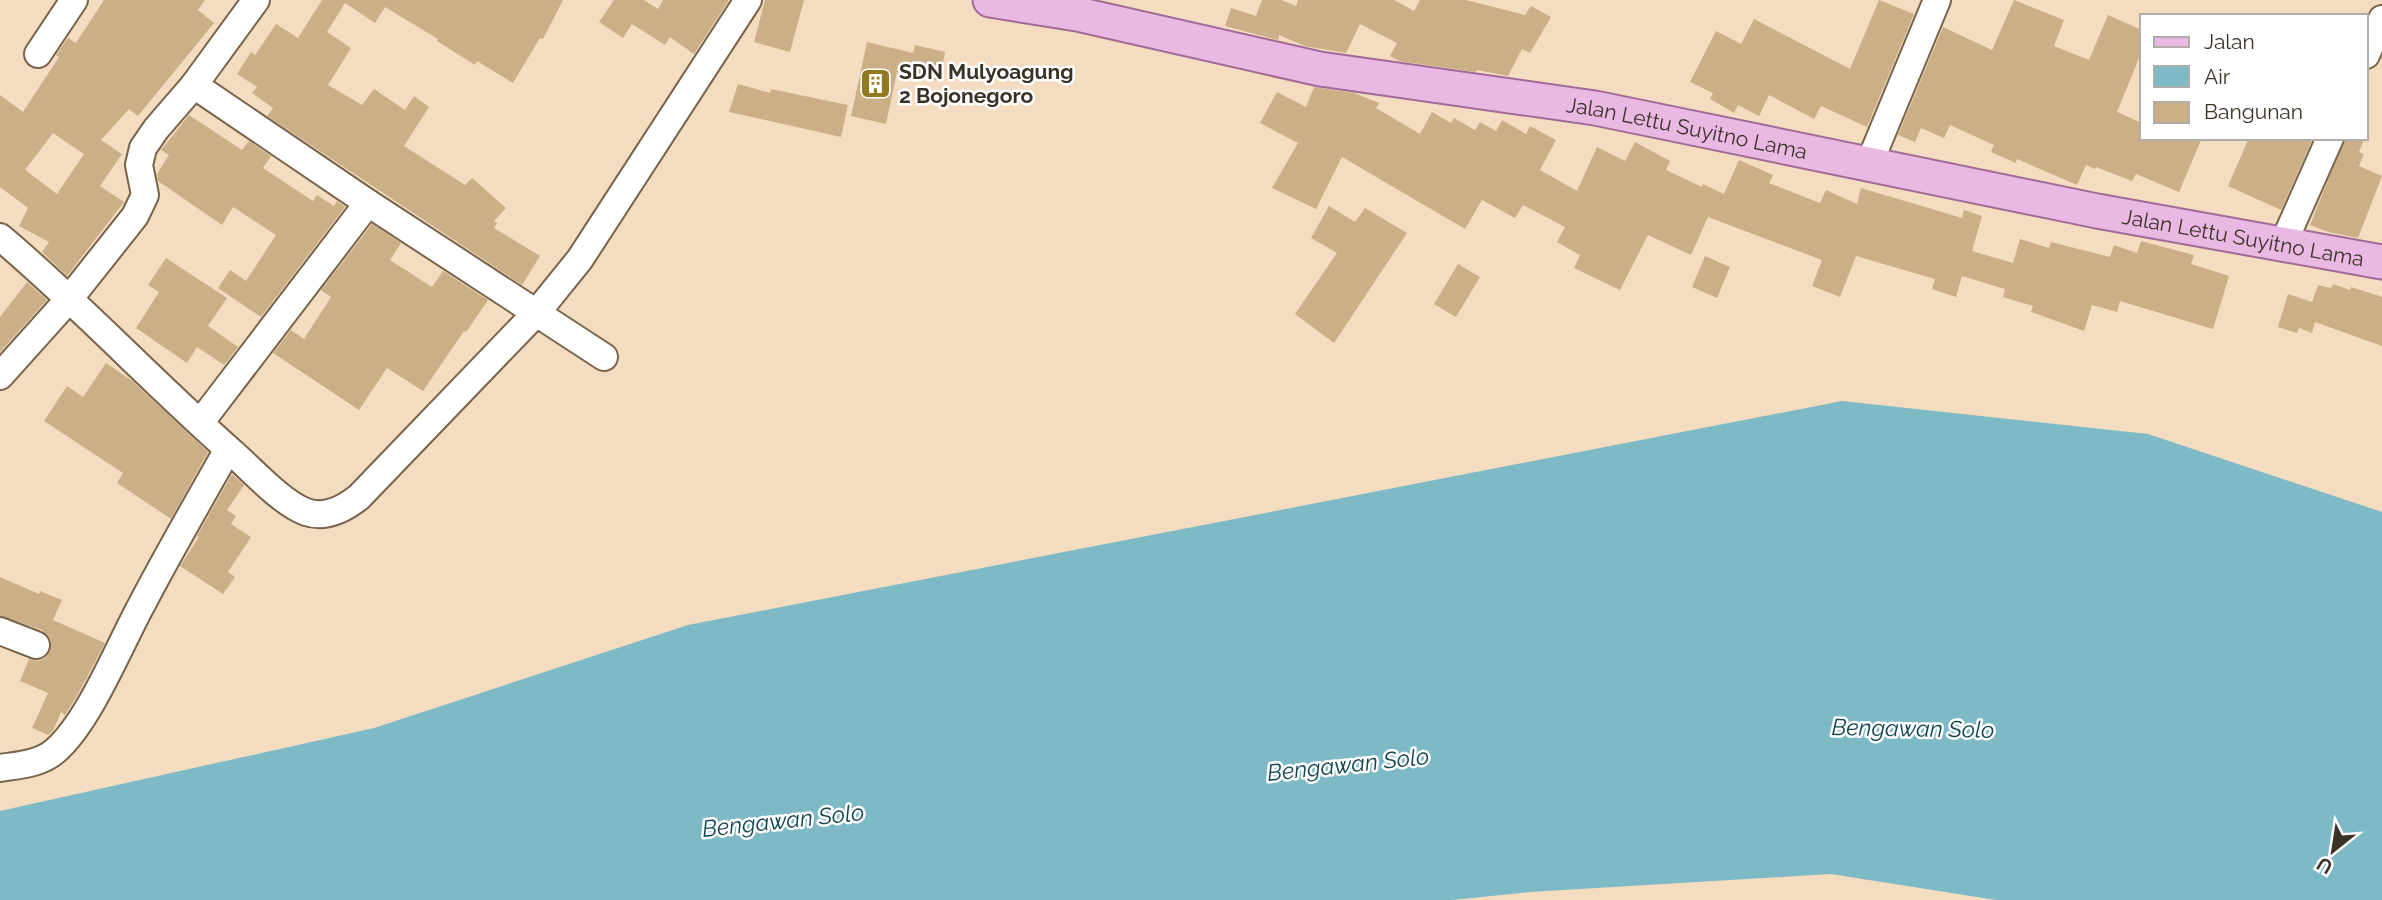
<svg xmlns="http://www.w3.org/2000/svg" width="2382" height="900" viewBox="0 0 2382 900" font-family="Raleway,sans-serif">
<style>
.water{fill:#7eb9c6}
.building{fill:#cbb087;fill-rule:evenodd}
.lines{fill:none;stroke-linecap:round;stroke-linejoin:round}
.minor-casing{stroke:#78644b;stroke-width:30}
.major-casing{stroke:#a26a96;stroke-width:37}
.minor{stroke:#fff;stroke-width:26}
.major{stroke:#e9b8e3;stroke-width:33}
.labels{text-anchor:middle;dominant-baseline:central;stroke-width:5;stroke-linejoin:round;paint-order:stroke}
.poi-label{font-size:21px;font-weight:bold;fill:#3b3227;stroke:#fff;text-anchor:start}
.street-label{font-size:21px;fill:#3b3227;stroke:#fff}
.water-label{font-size:23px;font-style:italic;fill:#104550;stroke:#fff}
</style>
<rect width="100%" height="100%" fill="#f3dcc0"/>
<polygon class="water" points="1842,401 2148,434 2382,512 2382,900 1996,900 1831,874 1530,892 1452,900 0,900 0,811 374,728 688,625"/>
<g class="building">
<path d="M104,0H205L198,10L214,23L138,116L129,109L101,140L122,154L100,186L124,202L67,276L42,252L49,242L19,226L28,208L0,187V95L23,112L59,57L56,55L68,38L76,43ZM53,133L84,154L57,194L25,170Z"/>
<polygon points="322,0 563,0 543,39 540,38 513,83 477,61 475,65 437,41 438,39 385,7 375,23 345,3 327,32 351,48 328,85 362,105 374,89 405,110 414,96 429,107 404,146 465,185 472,178 506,208 494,221 497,223 494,228 540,256 522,285 267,116 273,108 252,93 257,87 237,74 251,52 255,55 276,24 298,38"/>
<polygon points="614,0 644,0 658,9 663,0 729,0 694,54 670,37 665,45 632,24 623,38 599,22"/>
<polygon points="765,0 804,0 790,52 754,42"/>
<polygon points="1262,0 1281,0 1296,6 1298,0 1394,0 1414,11 1420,0 1466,0 1525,15 1531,6 1551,17 1530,53 1522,49 1508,76 1477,70 1476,72 1399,61 1390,56 1397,43 1360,24 1346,53 1305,46 1279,35 1278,40 1225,26 1231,8 1256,16"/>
<polygon points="1879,0 1914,14 1867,127 1821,106 1814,119 1769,95 1759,116 1738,105 1734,113 1710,99 1713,93 1690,82 1716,31 1741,44 1754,19 1850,69"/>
<polygon points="2014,0 2064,20 2054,46 2089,60 2108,15 2142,30 2142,51 2117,112 2142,123 2142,138 2202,138 2179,192 2136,174 2132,181 2096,167 2095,169 2086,165 2077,185 2017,159 2016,163 1991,152 1994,145 1950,125 1944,138 1921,128 1915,142 1898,135 1943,27 1992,50"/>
<polygon points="867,42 913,53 915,45 945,52 939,81 897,72 886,124 851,116"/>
<polygon points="738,84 770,93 771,89 848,105 841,137 729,112"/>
<polygon points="1314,87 1354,93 1379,103 1376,108 1420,134 1432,112 1451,123 1454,118 1475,130 1480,122 1496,131 1502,120 1526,134 1530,126 1556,140 1540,170 1577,191 1597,147 1625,161 1635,142 1670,161 1666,170 1702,187 1703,184 1724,194 1739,160 1773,175 1769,183 1820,203 1826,190 1857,204 1861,188 1962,218 1964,210 1982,216 1972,251 2013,263 2020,239 2049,248 2051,242 2110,257 2114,245 2137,253 2141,241 2194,255 2191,264 2229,276 2213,329 2120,301 2117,312 2092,305 2084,331 2031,312 2033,306 2003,297 2005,289 1962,276 1956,297 1932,289 1935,279 1856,256 1840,297 1812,286 1822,260 1708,217 1691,255 1648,235 1620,290 1574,268 1580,255 1557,242 1565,227 1523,205 1515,218 1482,200 1465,229 1342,157 1316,209 1272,188 1298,143 1260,123 1277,92 1306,107"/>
<polygon points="189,115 242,150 249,141 271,156 263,168 313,201 317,195 334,206 337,201 345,207 261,317 218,288 230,270 246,281 276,235 233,207 222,225 158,181 157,174 169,155 161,150"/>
<polygon points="2249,138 2313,138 2281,210 2228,186"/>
<polygon points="2345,138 2365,138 2359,152 2364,154 2359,166 2382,176 2358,238 2328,232 2310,225"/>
<polygon points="1329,206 1355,222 1365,208 1407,233 1334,343 1295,314 1337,253 1311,238"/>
<polygon points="372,224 401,243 390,260 432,287 443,271 488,300 466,332 464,331 423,391 387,368 359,410 273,353 291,330 304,339 331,297 321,290"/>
<polygon points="1705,256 1730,267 1717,298 1692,287"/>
<polygon points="166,258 227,298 208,326 238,347 224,365 197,347 187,363 136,328 159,292 148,285"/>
<polygon points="1458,264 1480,277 1456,317 1434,304"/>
<polygon points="27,282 47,300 0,352 0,317"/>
<polygon points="2333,284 2350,290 2351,287 2382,297 2382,346 2315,322 2312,333 2299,328 2297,333 2278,327 2288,294 2312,302 2318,285 2331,288"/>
<polygon points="106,363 131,380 208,452 171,519 117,483 123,473 44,421 67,386 83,397"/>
<polygon points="232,474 244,485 227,510 236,516 231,524 251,537 228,572 235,577 223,594 180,566 199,537 197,536"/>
<polygon points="0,577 39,594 40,591 62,600 53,620 105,643 78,694 65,715 61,712 53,731 48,735 32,728 48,693 20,681 29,659 38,661 45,658 50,651 51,642 48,635 42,630 0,616"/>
</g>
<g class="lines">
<defs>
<g id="minor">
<polyline points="38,54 74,0"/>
<polyline points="2366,55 2382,19"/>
<polyline points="194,85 368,203 604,357"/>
<polyline points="1869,164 1937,0"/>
<path d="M0,237C82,306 155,385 235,455C254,472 282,503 306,512C326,519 344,509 359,497L538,311L580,259L748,0"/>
<polyline points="2283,244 2330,138"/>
<polyline points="0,376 70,298 135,216 145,195 139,165 143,148 156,129 194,85 256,0"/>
<polyline points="200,423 368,203"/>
<polyline points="0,631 36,645"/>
<path d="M0,768C19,765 40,764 55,751C89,722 120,644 142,604C169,552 199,501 228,449"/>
</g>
<g id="major">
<path id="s1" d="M990,0L1077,14L1320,69L1595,108L2097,211L2382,262"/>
</g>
</defs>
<use href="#minor" class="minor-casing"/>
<use href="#major" class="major-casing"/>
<use href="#minor" class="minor"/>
<use href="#major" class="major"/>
</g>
<defs>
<symbol id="building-square" viewBox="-11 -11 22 22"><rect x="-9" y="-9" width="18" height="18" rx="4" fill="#927a21" stroke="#fff"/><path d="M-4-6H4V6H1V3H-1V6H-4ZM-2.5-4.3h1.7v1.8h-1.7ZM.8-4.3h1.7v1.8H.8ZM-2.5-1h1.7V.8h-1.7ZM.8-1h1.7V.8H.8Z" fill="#fff"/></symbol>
</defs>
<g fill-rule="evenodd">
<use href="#building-square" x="858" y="66" width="35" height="35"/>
</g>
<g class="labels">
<g class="poi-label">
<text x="899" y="71">SDN Mulyoagung<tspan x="899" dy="24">2 Bojonegoro</tspan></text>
</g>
<g class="street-label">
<text stroke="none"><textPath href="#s1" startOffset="709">Jalan Lettu Suyitno Lama</textPath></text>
<text stroke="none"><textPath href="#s1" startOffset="1276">Jalan Lettu Suyitno Lama</textPath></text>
</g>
<g class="water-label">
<text transform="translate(1913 728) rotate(1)">Bengawan Solo</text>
<text transform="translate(1348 764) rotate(-6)">Bengawan Solo</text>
<text transform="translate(783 820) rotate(-6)">Bengawan Solo</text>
</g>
</g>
<rect x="2140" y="14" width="228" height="126" fill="#ffffff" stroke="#b1ada9" stroke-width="2"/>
<rect x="2154" y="37" width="35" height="10" fill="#e9b8e3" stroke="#b1ada9" stroke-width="2"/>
<text x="2204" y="49" font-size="21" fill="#3b3227">Jalan</text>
<rect x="2154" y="66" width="35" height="21" fill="#7eb9c6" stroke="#b1ada9" stroke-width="2"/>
<text x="2204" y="84" font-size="21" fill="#3b3227">Air</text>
<rect x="2154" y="102" width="35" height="21" fill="#cbb087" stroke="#b1ada9" stroke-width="2"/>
<text x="2204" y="119" font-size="21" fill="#3b3227">Bangunan</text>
<g transform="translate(2333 851) rotate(210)" stroke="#ffffff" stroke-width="5" paint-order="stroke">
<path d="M0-5L12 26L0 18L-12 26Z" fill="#3b3227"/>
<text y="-10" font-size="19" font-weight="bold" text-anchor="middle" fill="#3b3227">U</text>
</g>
</svg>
